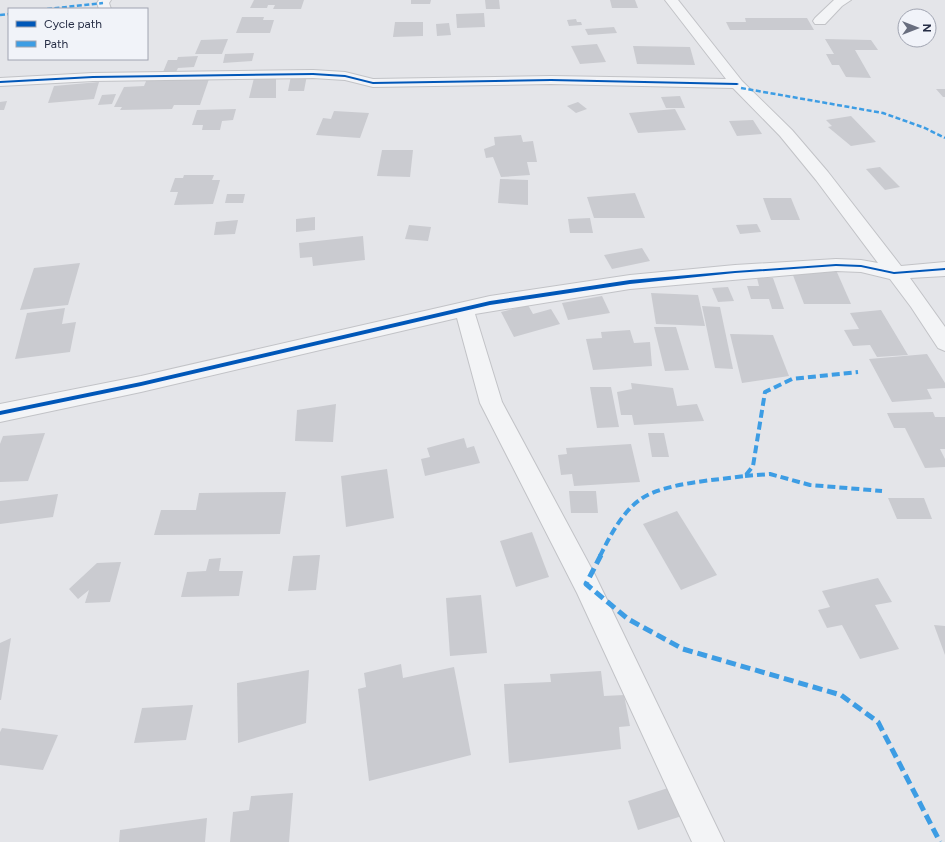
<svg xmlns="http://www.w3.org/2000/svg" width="945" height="842" viewBox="0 0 945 842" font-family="Figtree,sans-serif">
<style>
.building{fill:#cacbd0}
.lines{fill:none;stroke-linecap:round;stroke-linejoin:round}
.minor-casing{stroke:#c2c3c7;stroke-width:2}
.minor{fill:#f3f4f6;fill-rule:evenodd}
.quiet-far2{stroke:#3d9de4;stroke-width:2.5;stroke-dasharray:5 2.5;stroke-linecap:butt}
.quiet-far1{stroke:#3d9de4;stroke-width:4;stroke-dasharray:8 4;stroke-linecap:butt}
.quiet{stroke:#3d9de4;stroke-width:5;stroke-dasharray:10 5;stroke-linecap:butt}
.cycleway-casing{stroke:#f1f3f9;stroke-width:3}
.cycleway{fill:#0057b8;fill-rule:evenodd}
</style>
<rect width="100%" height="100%" fill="#e4e5e9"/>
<g class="building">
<polygon points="254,0 304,0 301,9 273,9 275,5 268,5 267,8 250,8"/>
<polygon points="411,0 431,0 430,4 411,4"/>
<polygon points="485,0 499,0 500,9 486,9"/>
<polygon points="610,0 635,0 638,8 612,8"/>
<polygon points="484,13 485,27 457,28 456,14"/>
<polygon points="242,17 264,17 263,20 274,20 270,33 236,33"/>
<polygon points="745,18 807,18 814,30 730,30 726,22 746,22"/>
<polygon points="576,19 577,22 581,22 582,25 569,26 567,20"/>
<polygon points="395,22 423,22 423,36 393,37"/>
<polygon points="449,23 451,35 437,36 436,24"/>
<polygon points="614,27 617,33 588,35 585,29"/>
<polygon points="228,39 222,54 195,54 201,40"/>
<polygon points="825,39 871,40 878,50 855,50 871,78 846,77 839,65 832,65 826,54 834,54"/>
<polygon points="597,44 606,62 580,64 571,46"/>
<polygon points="633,46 690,47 695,65 637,64"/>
<polygon points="254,53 252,61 223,63 225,54"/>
<polygon points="198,56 194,67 178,68 176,72 163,72 168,60 177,60 178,57"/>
<polygon points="307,75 304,91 288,91 291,76"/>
<polygon points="254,78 276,78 276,98 249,98"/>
<polygon points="147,79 209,79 200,105 174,105 172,109 120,110 122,107 114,107 124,87 144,86"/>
<polygon points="99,82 94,99 48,103 54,86"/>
<polygon points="936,89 945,89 945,97 943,97"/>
<polygon points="116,94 112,104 98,105 102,95"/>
<polygon points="680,96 685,108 666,108 661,97"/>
<polygon points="7,101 4,110 0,110 0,102"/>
<polygon points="578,102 587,109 576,113 567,106"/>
<polygon points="236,109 233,120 222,121 220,130 202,130 203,125 192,125 197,110"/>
<polygon points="675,109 686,130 638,133 629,113"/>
<polygon points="334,111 369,113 360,138 316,135 323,118 331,119"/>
<polygon points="851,116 876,142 851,146 828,127 832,126 826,120"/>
<polygon points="753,120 762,134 737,136 729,121"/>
<polygon points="521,135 523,142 533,141 537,162 527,162 530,175 501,177 493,157 486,158 484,149 495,145 494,137"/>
<polygon points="382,150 413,150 410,177 377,176"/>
<polygon points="880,167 900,187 885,190 866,169"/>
<polygon points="184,175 214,175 212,180 220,180 213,204 174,205 178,192 170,192 175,178 183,178"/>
<polygon points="500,179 528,180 528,205 498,203"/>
<polygon points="635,193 645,218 594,218 587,197"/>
<polygon points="227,194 245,194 243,203 225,203"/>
<polygon points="763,198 791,198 800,220 771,220"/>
<polygon points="315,217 315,230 296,232 296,219"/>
<polygon points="590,218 593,233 570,233 568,219"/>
<polygon points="238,220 235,234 214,235 216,222"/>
<polygon points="757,224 761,232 740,234 736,225"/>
<polygon points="409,225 431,227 428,241 405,239"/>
<polygon points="363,236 365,260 313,266 312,257 300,258 299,243"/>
<polygon points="642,248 650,261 612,269 604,255"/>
<polygon points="80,263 68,305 20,310 34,268"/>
<polygon points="791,270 836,270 851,304 804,304"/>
<polygon points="757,278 773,278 784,309 772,309 769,299 751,299 747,286 759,286"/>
<polygon points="728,287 734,301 718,302 712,288"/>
<polygon points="651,293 698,295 705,326 656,324"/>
<polygon points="602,296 610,313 568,320 562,303"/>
<polygon points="528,305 533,314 551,309 560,324 514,337 501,312"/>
<polygon points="702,306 720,307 733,369 715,368"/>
<polygon points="65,308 62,324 76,322 70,352 15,359 27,313"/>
<polygon points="881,310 908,355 877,357 870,345 853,346 844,330 859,329 850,313"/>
<polygon points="654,327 676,327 689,370 665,371"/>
<polygon points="630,330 634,343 650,342 652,366 593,370 586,339 602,338 601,332"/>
<polygon points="730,334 773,335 789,376 742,383"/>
<polygon points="927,354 945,383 945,388 927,389 932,399 892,402 869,359"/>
<polygon points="631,383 673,388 677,406 697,404 704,421 634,425 632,415 621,415 617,392 632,389"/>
<polygon points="590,387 611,387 619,427 597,428"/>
<polygon points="336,404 333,442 295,441 297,410"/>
<polygon points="933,412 935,417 945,417 945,449 940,449 945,459 945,467 925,468 905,428 894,428 887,413"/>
<polygon points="45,433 28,481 0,482 0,444 3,436"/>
<polygon points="648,433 664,433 669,457 652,457"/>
<polygon points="464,438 467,448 474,446 480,463 425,476 421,459 430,457 427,448"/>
<polygon points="631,444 640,482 574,486 572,474 561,475 558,455 567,454 566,448"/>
<polygon points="387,469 394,518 346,527 341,476"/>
<polygon points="569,491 596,491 598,513 571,513"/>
<polygon points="286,492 280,534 154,535 161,510 196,510 199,493"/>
<polygon points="58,494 53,517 0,524 0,501"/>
<polygon points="888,498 924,498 932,519 897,519"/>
<polygon points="677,511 717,575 681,590 643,524"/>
<polygon points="532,532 549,577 516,587 500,541"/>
<polygon points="320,555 316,590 288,591 293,556"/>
<polygon points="221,558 219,571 243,571 239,596 181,597 187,572 206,571 209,559"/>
<polygon points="121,562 110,602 85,603 89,590 78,599 69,589 97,563"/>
<polygon points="878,578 892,602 875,605 899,649 860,659 842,625 827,628 818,610 830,607 822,591"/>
<polygon points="481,595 487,653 450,656 446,598"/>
<polygon points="934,625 945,626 945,655"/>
<polygon points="11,638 1,700 0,700 0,643"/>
<polygon points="401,664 403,678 454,667 471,755 369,781 358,689 366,687 364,673"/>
<polygon points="309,670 306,723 238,743 237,683"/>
<polygon points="601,671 604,696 624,695 630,726 619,727 621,749 509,763 504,684 551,682 550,674"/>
<polygon points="193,705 186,740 134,743 142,708"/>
<polygon points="2,728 58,735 43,770 0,765 0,732"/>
<polygon points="671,787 682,816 638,830 628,801"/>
<polygon points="293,793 289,842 230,842 233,812 249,810 251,796"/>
<polygon points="207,818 205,842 119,842 120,830"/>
</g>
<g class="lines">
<defs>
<g id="minor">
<polygon points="99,0 111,0 109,3 111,9 99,9 97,3"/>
<polygon points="665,0 678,0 742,81 792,130 828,172 901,266 945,262 945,276 910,278 945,327 945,351 938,348 911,307 890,279 861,272 836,271 630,289 475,314 502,402 595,575 724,842 692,842 577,593 480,403 457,318 141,392 0,422 0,404 141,376 490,296 630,275 735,265 836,259 861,260 878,263 816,180 780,136 733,88 551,84 373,87 345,80 313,78 93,81 0,86 0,78 93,73 313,70 345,72 373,79 551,76 726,79"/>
<polygon points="834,0 851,0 842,6 825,24 815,24 813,21 815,18"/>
</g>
</defs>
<use href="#minor" class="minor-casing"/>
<use href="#minor" class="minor"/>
<g class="quiet-far2">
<polyline points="47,9 103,3"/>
<polyline points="0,15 9,14"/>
<polyline points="741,88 883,113 925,128 945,138"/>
</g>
<g class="quiet-far1">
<polyline points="745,476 770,474 810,485 882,491"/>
<path d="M600,556C610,536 622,512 641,499C663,483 717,480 745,476L753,466L765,392L792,379L858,372"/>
</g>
<polyline class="quiet" points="601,555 586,584 628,619 683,649 841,695 878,722 940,842"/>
<defs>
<g id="cycleway">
<polygon points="313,73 345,75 373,82 551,79 737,83 739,84 737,85 551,81 373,84 345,77 313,75 93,78 0,83 0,81 93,76"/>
<polygon points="836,264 861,265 894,272 945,268 945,270 894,274 861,267 836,266 735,273 630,284 490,305 141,386 0,415 0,411 141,382 490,301 630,280 735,271"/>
</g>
</defs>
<use href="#cycleway" class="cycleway-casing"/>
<use href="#cycleway" class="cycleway"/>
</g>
<rect x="8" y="8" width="140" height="52" fill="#f1f3f9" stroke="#a0a4b1"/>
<rect x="16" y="21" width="20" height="6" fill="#0057b8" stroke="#a0a4b1"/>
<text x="44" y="28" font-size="12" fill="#272e46">Cycle path</text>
<rect x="16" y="41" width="20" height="6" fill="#3d9de4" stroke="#a0a4b1"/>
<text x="44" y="48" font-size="12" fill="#272e46">Path</text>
<g transform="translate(917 28) rotate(90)"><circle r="19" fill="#f1f3f9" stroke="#a0a4b1"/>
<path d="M0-3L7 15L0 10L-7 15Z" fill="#696e7f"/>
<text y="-6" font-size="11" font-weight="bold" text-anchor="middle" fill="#272e46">N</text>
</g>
</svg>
